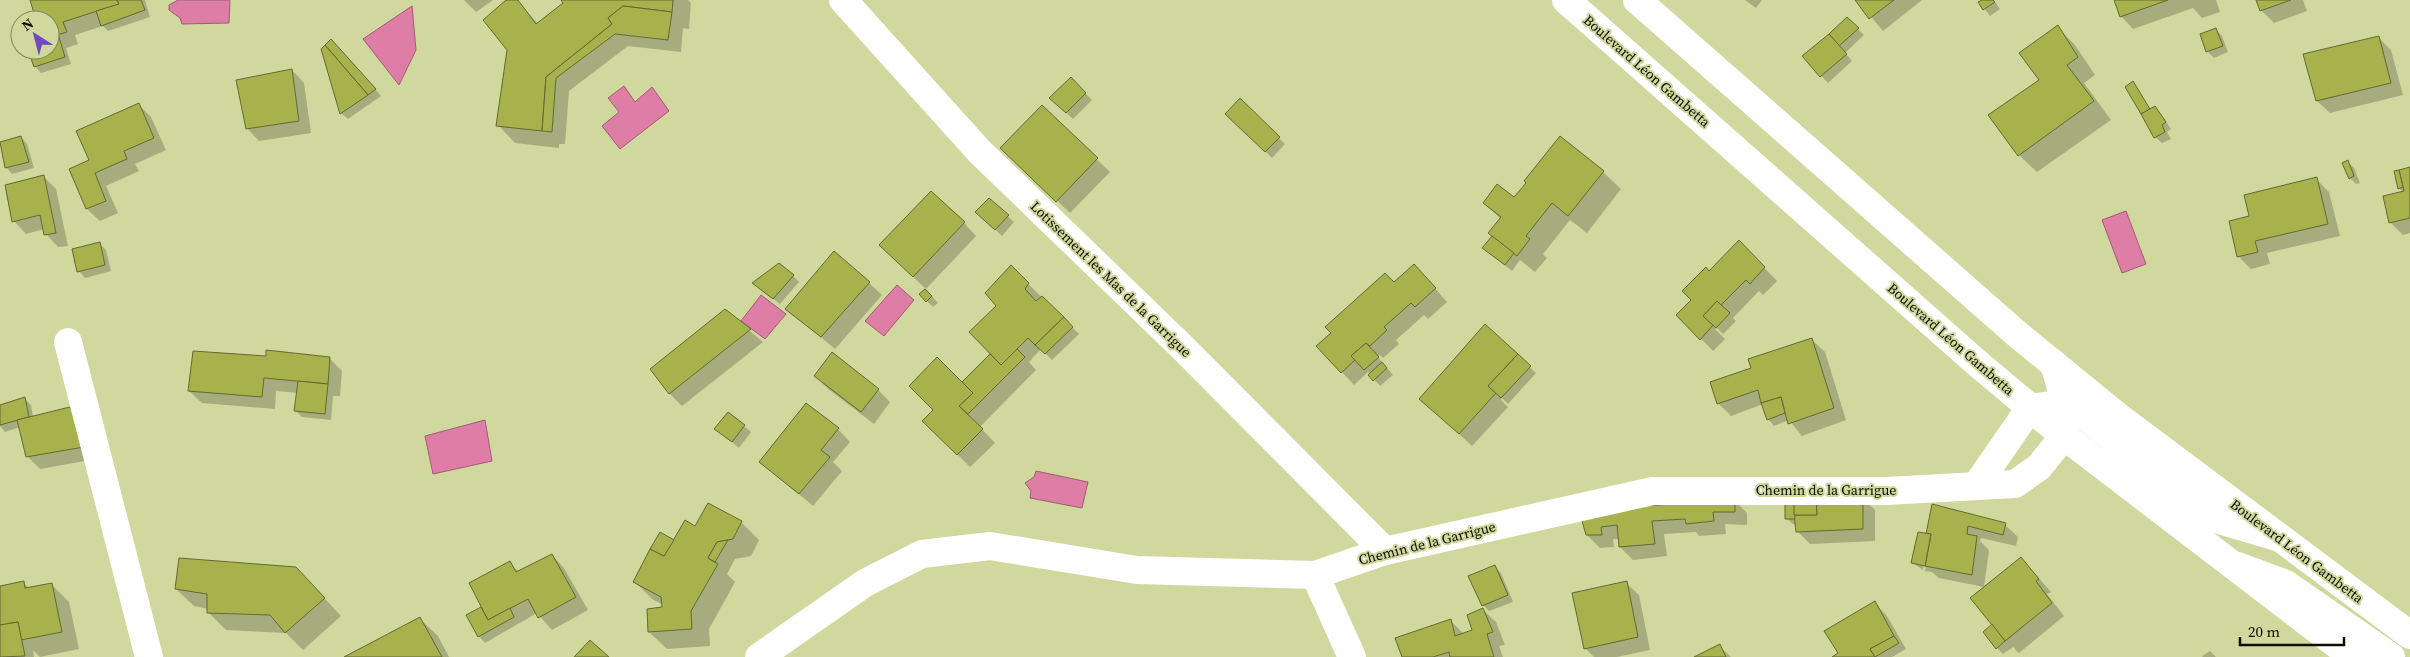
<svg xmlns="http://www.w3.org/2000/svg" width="2410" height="657" viewBox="0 0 2410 657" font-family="'Source Serif 4',serif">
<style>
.water{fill:#de7ea6;stroke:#9f5c74}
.shadow{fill:#0003}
.building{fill:#a8b24d;stroke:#636932}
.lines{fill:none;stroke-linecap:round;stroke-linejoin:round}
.minor{stroke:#fff;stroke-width:28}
.major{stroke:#fff;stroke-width:28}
.labels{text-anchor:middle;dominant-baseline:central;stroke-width:4;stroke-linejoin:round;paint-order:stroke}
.street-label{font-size:14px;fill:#0d0e00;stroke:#d0d89d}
</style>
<rect width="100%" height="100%" fill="#d0d89d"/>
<g class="water">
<polygon points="178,0 230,0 229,23 182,24 180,18 169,10 169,5"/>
<polygon points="412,6 416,50 399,85 363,39"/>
<polygon points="624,86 635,102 652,87 669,111 620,149 602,126 619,112 608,98"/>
<polygon points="2126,211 2146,264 2122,273 2102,220"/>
<polygon points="897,285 914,300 884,336 865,321"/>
<polygon points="761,295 786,314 765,339 741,321"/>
<polygon points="485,420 492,461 433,474 425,436"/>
<polygon points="1036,471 1088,482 1082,508 1030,498 1031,491 1025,483 1034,477"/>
</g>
<g class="shadow">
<polygon points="31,0 145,0 150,17 108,31 103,26 75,35 78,44 66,48 71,64 41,73 35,66 30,50 50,50 50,20 38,20"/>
<polygon points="464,0 493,0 476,12"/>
<polygon points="508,0 517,0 538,24 565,3 563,0 688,0 691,3 689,29 683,28 681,52 628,46 569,91 565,144 559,144 559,148 515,143 498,125 509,49"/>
<polygon points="1745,0 1762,0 1756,8"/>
<polygon points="1857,0 1922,0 1883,31"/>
<polygon points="1984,0 1994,0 2000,9 1990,16 1980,3"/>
<polygon points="2115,0 2216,0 2220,12 2202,18 2193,8 2133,29 2121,16"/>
<polygon points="2257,0 2303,0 2307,11 2274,23 2261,10"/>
<polygon points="1847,19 1864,35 1845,53 1852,61 1828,83 1804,57"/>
<polygon points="2057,27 2075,45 2095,75 2084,83 2111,120 2037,172 2019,155"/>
<polygon points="2216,30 2222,36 2228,52 2214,58 2207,51"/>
<polygon points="2379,38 2391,50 2403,95 2330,113 2317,101"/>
<polygon points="338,47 381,96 348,119 341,113 323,49"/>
<polygon points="292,70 304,83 311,133 259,141 247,128"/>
<polygon points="1071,79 1092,100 1073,119 1051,98"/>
<polygon points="2133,83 2151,110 2155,108 2161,114 2171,129 2167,132 2171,139 2162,143 2155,137"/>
<polygon points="1240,100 1285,144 1272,158 1227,114"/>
<polygon points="139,105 151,117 166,150 135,164 139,171 106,186 118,213 100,221 87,209 70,169 90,160"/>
<polygon points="1042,107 1110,172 1070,213 1015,160"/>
<polygon points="21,137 27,144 34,168 12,174 6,167"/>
<polygon points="1560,137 1603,172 1621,189 1587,233 1570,220 1543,254 1547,258 1535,272 1520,260 1512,271 1484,248 1493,236 1501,219 1484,203 1514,199"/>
<polygon points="2348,162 2354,168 2360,183 2356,184 2350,178"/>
<polygon points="2410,168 2410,233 2403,235 2390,222 2403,192 2399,188 2399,171 2402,174"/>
<polygon points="43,176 56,189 68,246 58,247 46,234 44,229 26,234 14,221"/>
<polygon points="2316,179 2329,192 2340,236 2267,253 2270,264 2251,269 2238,256 2251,217"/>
<polygon points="989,199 1014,222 1002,236 977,212"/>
<polygon points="964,223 976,236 926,289 893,258"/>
<polygon points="1739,242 1777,281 1763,295 1759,291 1733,318 1736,321 1723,334 1717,328 1715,329 1725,339 1713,351 1678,315 1692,300 1709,272"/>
<polygon points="100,244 106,250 111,271 85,278 79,271"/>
<polygon points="1011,267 1079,334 1052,360 1041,349 1029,362 1036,370 980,427 995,443 970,467 924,421 991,354 998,306"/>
<polygon points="793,276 799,282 780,304 760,289"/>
<polygon points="1426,278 1447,302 1428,319 1424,315 1396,340 1399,344 1383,358 1380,355 1378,357 1393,375 1380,386 1368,372 1354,385 1342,372 1394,284"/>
<polygon points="869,283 882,295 835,349 787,309"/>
<polygon points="926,289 938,303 933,307 920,294"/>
<polygon points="725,310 763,342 682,406 670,394 652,369"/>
<polygon points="1812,340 1825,352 1846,420 1802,436 1789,420 1774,426 1768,419 1763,404 1731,416 1718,403 1753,369"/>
<polygon points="1517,355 1536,373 1508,404 1502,398 1501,400 1508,407 1472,446 1434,411"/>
<polygon points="267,358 329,358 342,371 340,396 333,396 331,420 302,417 296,411 298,393 276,391 275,409 202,403 189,391"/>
<polygon points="815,376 878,390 890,402 874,424 828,389"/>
<polygon points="25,399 31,405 33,417 73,407 96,459 40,469 27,456 20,427 5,432 0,426 0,406"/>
<polygon points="744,426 751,432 739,448 716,429"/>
<polygon points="838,429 850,442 833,462 842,471 813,506 761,462"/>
<polygon points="1862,497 1875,510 1875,541 1810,544 1797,531 1796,525 1793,524 1786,518"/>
<polygon points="1735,501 1747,513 1747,525 1725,524 1726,534 1699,536 1696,532 1664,534 1667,556 1633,560 1620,547 1619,539 1613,539 1614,547 1600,548 1587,535 1580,511"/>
<polygon points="709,505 741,522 759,540 751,556 735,559 727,574 735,582 709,629 710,646 667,649 649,632 664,608 663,605 652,599 634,581 674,541 696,528"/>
<polygon points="1933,505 2005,525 2018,537 2016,546 1981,538 1980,541 1989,550 1984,587 1939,578 1932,572 1925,571 1932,539 1929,539 1923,570 1913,563 1927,535"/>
<polygon points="552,555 564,568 588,610 552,630 537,613 485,643 479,636 481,608 485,612 510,563 519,572"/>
<polygon points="2021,558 2051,592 2047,594 2064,616 2019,653 2013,647 2003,654 1997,648 1994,625"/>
<polygon points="1495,567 1501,573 1513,602 1489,611 1483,605"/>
<polygon points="24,583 29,588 51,584 69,602 79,649 40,657 33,650 34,657 0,657 0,587"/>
<polygon points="1626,583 1639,595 1650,650 1617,657 1594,657 1585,648"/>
<polygon points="314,587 341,616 303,650 286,633 226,630 208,612 208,609 194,606 176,589"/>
<polygon points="1875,603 1887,616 1906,649 1892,657 1834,657 1840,654"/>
<polygon points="1483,610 1496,622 1505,645 1499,646 1503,657 1403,657 1451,621 1464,634 1474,631"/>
<polygon points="420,619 438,636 449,657 347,657"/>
<polygon points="1719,646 1731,657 1697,657"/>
<polygon points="2210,651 2216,657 2203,657 2202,656"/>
</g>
<g class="building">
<polygon points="30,0 117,0 119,4 63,22 67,32 50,37 50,20 36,20"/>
<polygon points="117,0 141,0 145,10 101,26 96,11 119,4"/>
<polygon points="506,0 518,0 536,24 563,3 561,0 673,0 672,12 623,6 608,18 612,24 546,77 542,131 496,126 507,50 483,20"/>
<polygon points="1855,0 1894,0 1869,19"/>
<polygon points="1982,0 1993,0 1995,2 1983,10 1978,2"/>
<polygon points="2114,0 2168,0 2120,17"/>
<polygon points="2256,0 2291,0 2260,11"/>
<polygon points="623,6 672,12 668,40 615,34 556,78 552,132 542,131 546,77 612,24 608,18"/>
<polygon points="1847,17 1859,28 1839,46 1829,34"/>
<polygon points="2058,25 2078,57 2067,65 2094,101 2018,156 1988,115 2039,80 2019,53"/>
<polygon points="2216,28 2223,46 2206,52 2200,34"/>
<polygon points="58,34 65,57 34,67 28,50 50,50 50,37"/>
<polygon points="1829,34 1847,54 1820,77 1802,56"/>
<polygon points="2379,36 2391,83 2316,101 2303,54"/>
<polygon points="331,39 376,89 368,95 325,45"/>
<polygon points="325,45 368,95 340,114 321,49"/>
<polygon points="292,69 299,121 246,129 236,80"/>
<polygon points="1071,77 1086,93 1066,113 1049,98"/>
<polygon points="2133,81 2150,109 2141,114 2125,87"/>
<polygon points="1240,98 1280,137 1265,152 1225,114"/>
<polygon points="139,103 154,138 124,151 127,159 95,173 106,201 86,209 69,169 89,160 76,131"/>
<polygon points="1042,105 1098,158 1056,202 1000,148"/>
<polygon points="2155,106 2166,122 2162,125 2165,132 2154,138 2141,114"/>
<polygon points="21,136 29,162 5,168 0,142"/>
<polygon points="1560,136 1604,171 1568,216 1552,203 1526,236 1530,239 1517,256 1488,233 1501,217 1483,203 1497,184 1514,197 1526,183 1524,181"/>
<polygon points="2348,160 2354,176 2349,179 2342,163"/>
<polygon points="2410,167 2410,218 2389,223 2383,196 2404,191 2399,170"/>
<polygon points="2399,170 2403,187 2398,189 2394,171"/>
<polygon points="44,175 56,233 44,235 40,215 12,222 5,185"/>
<polygon points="2317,177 2328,224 2255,241 2258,252 2237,257 2229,221 2249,216 2244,195"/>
<polygon points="931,191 965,222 913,277 879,245"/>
<polygon points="989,198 1009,215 995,230 975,212"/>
<polygon points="1492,236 1514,253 1505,265 1482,248"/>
<polygon points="1739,240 1765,267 1750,284 1746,280 1721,305 1717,301 1703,316 1713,325 1700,340 1676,315 1691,300 1682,291 1706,267 1709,271"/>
<polygon points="100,242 105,265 77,272 72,249"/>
<polygon points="834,251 870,282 821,337 785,309"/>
<polygon points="779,263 794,275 773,299 752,283"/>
<polygon points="1414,264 1436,288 1415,307 1411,303 1384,327 1387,330 1370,346 1366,343 1351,356 1355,360 1341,373 1316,346 1331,333 1325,327 1385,273 1394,282"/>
<polygon points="1011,265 1029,283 1025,289 1036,301 1042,296 1064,317 1035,345 1028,338 1001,365 969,332 996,306 985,293"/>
<polygon points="925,289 932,296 926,302 919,294"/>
<polygon points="1717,301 1730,313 1716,328 1703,316"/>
<polygon points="725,309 751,329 669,394 650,369"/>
<polygon points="1064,317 1073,327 1045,354 1035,345"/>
<polygon points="1485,324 1518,354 1488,386 1496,393 1459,434 1419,399"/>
<polygon points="1812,338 1834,408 1788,424 1781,397 1761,403 1758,390 1717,404 1710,382 1751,368 1748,359"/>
<polygon points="1366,343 1379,357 1364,370 1351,356"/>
<polygon points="1017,349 1025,357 968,414 959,406 973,393 962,382 990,354 1001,365"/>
<polygon points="266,350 330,357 328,384 264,378 262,397 188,391 193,351 266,356"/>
<polygon points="832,352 879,389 861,412 814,376"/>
<polygon points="1518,354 1531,366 1501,398 1488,386"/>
<polygon points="937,357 973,393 959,406 983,429 957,455 922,421 933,410 909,386"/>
<polygon points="1382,362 1387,368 1373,381 1368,375"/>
<polygon points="298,381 328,384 325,414 294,411"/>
<polygon points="25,397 29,417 0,425 0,405"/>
<polygon points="1781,397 1785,413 1767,420 1761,403"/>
<polygon points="806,403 839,428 821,450 830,457 799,494 759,462"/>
<polygon points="74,406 84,447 26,457 17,420"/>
<polygon points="728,412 745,425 732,442 714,429"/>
<polygon points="1863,496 1863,529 1796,532 1794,515 1817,515 1816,498"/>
<polygon points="1794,498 1795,519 1785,519 1785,499"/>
<polygon points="1794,498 1816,498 1817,515 1794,515"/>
<polygon points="1735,500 1735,512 1713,512 1714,521 1686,524 1685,519 1652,521 1655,544 1619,547 1617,525 1601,527 1602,535 1586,535 1579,510"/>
<polygon points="708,503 742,521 733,539 717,542 708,558 718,564 691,611 692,629 648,632 647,609 662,607 661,597 633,582 650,549 664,556 685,520 695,526"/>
<polygon points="1932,504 2006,523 2003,535 1968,526 1967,534 1977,536 1972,575 1925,566 1931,534 1926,534"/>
<polygon points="660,532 674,540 664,556 650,549"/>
<polygon points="1918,532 1931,534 1925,566 1911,563"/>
<polygon points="728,540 715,562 708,558 717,542"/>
<polygon points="552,554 576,597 538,618 528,599 488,620 469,583 510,561 516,572"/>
<polygon points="2021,557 2039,579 2036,581 2052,603 2005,641 1970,598"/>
<polygon points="179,558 296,567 325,598 285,633 270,615 207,613 207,594 175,589"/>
<polygon points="1495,565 1508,595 1482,606 1468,576"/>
<polygon points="24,581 25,588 52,583 62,632 21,640 18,622 0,625 0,586"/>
<polygon points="1627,581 1638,637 1584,649 1572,593"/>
<polygon points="1875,601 1894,636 1870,649 1875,657 1832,657 1838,653 1824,631"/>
<polygon points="481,607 488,620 510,608 514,617 478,637 466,615"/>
<polygon points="1483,608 1493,632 1487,634 1494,657 1450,657 1449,652 1433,657 1402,657 1395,638 1451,619 1455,636 1472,630 1467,615"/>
<polygon points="420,617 442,657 344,657"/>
<polygon points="18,622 25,656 0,657 0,625"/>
<polygon points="1992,624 2005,641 1996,649 1983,632"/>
<polygon points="1894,636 1899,643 1875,657 1870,649"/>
<polygon points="590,640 609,657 574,657"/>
<polygon points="1720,644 1726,657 1694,657"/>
</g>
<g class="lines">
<g class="minor">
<polyline points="843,0 979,151 1182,347 1385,551"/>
<polyline points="68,342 149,657"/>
<polyline points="1976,486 2030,408 2053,405 2079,412 2216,519 2277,537"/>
<polyline points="2238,566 2286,584 2391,657"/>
<polyline points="1315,575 1352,657"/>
<polyline points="759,657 865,583 922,554 990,546 1137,570 1315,575 1385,551 1653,491 1886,491 2015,484 2039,467 2064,436"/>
</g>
<g class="major">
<polyline points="1566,0 1977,363 2064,436 2353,657"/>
<polyline points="1637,0 2017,334 2120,418 2410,635"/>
<path d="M2054,364C2062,389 2067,410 2064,436"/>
</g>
</g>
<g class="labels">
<g class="street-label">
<text transform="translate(1647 71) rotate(41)">Boulevard Léon Gambetta</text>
<text transform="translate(1111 279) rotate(44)">Lotissement les Mas de la Garrigue</text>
<text transform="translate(1951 339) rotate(41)">Boulevard Léon Gambetta</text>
<text x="1826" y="490">Chemin de la Garrigue</text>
<text transform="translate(1427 543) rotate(-14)">Chemin de la Garrigue</text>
<text transform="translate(2297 551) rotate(37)">Boulevard Léon Gambetta</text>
</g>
</g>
<g transform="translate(35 35) rotate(324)"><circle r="24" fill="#d0d89d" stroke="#82875e"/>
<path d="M0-4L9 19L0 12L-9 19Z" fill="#7048c1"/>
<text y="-8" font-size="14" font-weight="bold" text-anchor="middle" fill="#0d0e00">N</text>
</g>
<path d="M2240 637v8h104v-8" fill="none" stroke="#0d0e00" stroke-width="2.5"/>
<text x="2248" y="637" font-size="15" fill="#0d0e00" stroke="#d0d89d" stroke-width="4" paint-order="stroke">20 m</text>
</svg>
